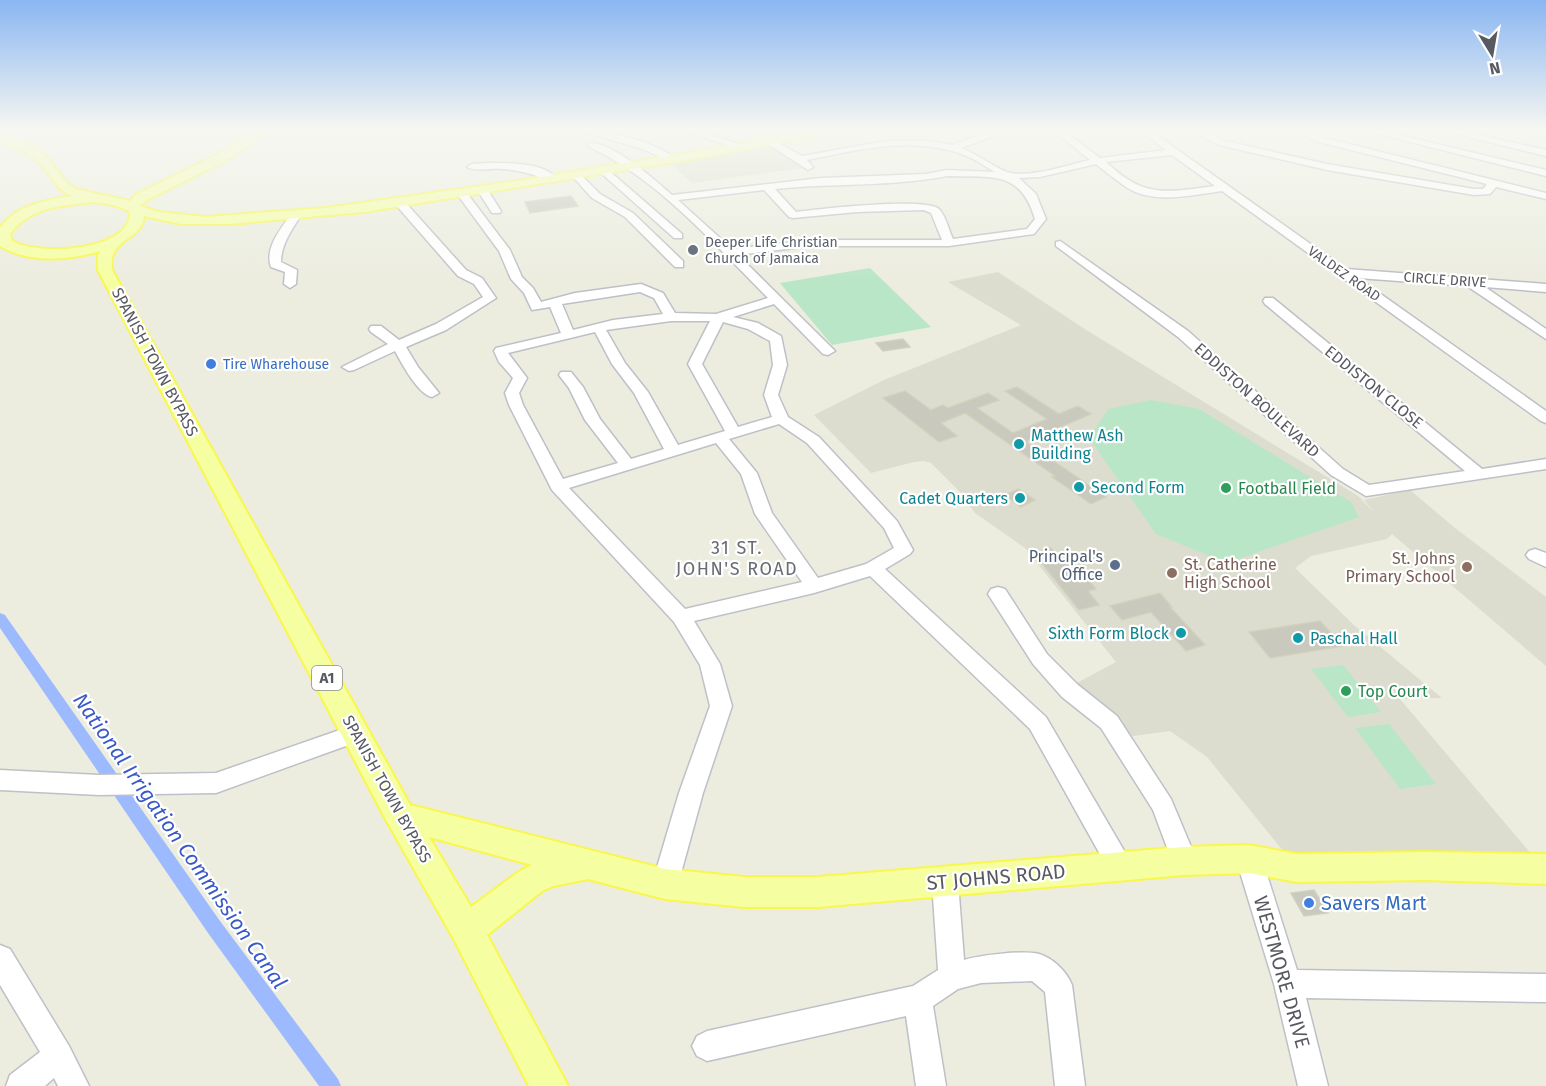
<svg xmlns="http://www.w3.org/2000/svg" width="1546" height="1086" viewBox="0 0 1546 1086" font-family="'Fira Sans',sans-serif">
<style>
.education{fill:#dcddce}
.green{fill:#b9e6c6}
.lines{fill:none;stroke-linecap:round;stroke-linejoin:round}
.canal{fill:#9dbaff;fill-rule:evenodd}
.building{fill:#c9c9be;stroke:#d1d1bd;stroke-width:1.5}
.minor-casing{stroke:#bec0c7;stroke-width:3}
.major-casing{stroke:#f9f74c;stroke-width:4}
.minor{fill:#fff;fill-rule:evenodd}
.major{fill:#f5ffa2;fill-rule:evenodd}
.worship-dot{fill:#6b7280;stroke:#fff;stroke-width:2}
.shop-dot{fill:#3f7fe0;stroke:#fff;stroke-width:2}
.culture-dot{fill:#0f9aa8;stroke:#fff;stroke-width:2}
.leisure-dot{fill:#2e9e5b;stroke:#fff;stroke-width:2}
.service-dot{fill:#5c6f8a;stroke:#fff;stroke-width:2}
.education-dot{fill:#8d6e63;stroke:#fff;stroke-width:2}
.labels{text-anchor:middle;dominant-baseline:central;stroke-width:4.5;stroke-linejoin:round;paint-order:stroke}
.far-worship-label{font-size:14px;fill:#5b616d;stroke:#fff;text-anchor:start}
.far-street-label{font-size:14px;fill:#585a61;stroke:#fff}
.far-shop-label{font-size:14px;fill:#366cbe;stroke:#fff;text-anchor:start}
.shield{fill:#fff;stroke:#8a8c90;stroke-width:1.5}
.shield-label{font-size:15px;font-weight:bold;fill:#585a61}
.street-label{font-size:16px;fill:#585a61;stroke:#fff}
.culture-label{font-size:16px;fill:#0d838f;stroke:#fff;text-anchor:start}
.leisure-label{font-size:16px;fill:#27864d;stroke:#fff;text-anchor:start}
.service-label{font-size:16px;fill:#4e5e75;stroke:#fff;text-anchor:end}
.education-label{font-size:16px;fill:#785e54;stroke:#fff;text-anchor:end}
.neighbourhood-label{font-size:18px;letter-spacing:1.5px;fill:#696c74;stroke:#fff}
.near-street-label{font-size:20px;fill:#585a61;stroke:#fff}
.near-shop-label{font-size:20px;fill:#366cbe;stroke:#fff;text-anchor:start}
.near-water-label{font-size:21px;font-style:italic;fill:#3959c8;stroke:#fff}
</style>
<rect width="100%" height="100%" fill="#eceddf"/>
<g class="education">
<polygon points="770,145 803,168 692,183 670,163"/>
<polygon points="998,272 1083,328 1358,496 1374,512 1364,500 1410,490 1455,528 1546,597 1546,666 1392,534 1387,539 1311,556 1295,568 1354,625 1442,698 1400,699 1544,869 1297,868 1207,757 1170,731 1127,737 1075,684 1116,662 1025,548 975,513 958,490 931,463 924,461 914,462 871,473 814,415 884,380 1021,325 948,282"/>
</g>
<g class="green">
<polygon points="870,268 931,327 832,345 780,283"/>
<polygon points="1151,400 1199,409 1351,502 1359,517 1227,563 1156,534 1089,438 1108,409"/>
<polygon points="1343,665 1381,712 1348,717 1311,669"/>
<polygon points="1389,724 1436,784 1400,789 1355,728"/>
</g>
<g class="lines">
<polygon class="canal" points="0,613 5,615 220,921 338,1079 341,1086 319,1086 208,933 0,628"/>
</g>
<g class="building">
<polygon points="571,196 578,206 530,213 525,202"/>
<polygon points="903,339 910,347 883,351 876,343"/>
<polygon points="1017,387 1059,414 1078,406 1091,414 1026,442 1106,497 1091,504 1052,477 1055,476 965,413 941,423 957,436 939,442 883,398 905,391 931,410 943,405 948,408 988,393 999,400 977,408 1013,433 1047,419 1005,391"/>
<polygon points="1018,489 1035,500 1021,507 1005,495"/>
<polygon points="1051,548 1061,561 1070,559 1096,589 1088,591 1099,605 1079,610 1033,552"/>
<polygon points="1160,593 1172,607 1170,607 1205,645 1186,651 1151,612 1122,620 1110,606"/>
<polygon points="1320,621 1332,634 1338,634 1346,642 1340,643 1343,646 1270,658 1249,632"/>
<polygon points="1314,890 1328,913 1304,916 1291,893"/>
</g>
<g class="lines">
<defs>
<g id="minor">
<path d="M574,129C601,129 655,141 676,159L668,161L643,149Z"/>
<polygon points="680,129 694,129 747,147 739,149"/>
<path d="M998,129H1025L999,134L961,148C976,153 999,171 1011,173C1034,177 1068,165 1090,160L1051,129H1061L1100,158L1166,150L1138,129H1148L1346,269L1546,284V292L1485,287L1546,329V339L1467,286L1358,278L1546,411V423L1541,421L1222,191C1192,195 1153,205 1126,187C1116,180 1106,172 1096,164L1040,177L1019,178L1036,194L1046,219L1034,234L949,246H811L738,255L835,351L828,355L823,354L774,304L733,317L758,323L781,336L787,365L778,395L788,417L819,437L897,521L913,550L910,554L885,569L1046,717L1133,866L1129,874L1120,878L1111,874L1030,729L870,576L814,593L694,621L720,664L732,706L703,793L678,884L674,892L665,896L656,892L652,884L679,793L710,706L700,665L674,622L552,490L509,405L505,393L513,378L499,362L494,351L496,348L561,333L550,307L532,310L524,293L511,279L499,251L457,194L466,192L510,250L522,277L533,288L541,302L575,293L641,284L663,293L675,313L716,314L768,298C715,245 657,178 589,147V143C612,141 655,180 672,195L821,178L926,174L947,170L995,172C986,167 977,160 967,156C917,135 859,149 807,160L813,167L808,170L765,142L773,140L802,156L886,141H929L952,145ZM1172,155L1215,186C1190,189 1160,196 1136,184C1125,179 1115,170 1106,162ZM947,176C991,178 1020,169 1035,219L1027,229L953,239C949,231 946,216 939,209C927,197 818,209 796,212L775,189C832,183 891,187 947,176ZM764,190L789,217L793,218L857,212L924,210L931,213L942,240H811L732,249L678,200ZM640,292L654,298L663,314L613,320L573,330L562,304ZM671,321H710L688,364L725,431L678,445L648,392L625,363L606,330ZM723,322L748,329L770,341L773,365L764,395L772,417L738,427L702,364ZM595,332L612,364L634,393L664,449L631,459L600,419L583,387L571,372H561L559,375L569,388L585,420L618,463L563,479L523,405L519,393L527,378L508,353ZM779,424L807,443L884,528L894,548L866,564L818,578L772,513L757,473L729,439ZM716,443L741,474L755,514L802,582L685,609L569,488Z"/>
<polygon points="1188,129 1200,129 1225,141 1327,164 1474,189 1483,189 1487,184 1315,141 1292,129 1304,129 1321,137 1546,193 1546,199 1496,187 1490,194 1474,195 1327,170 1219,145"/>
<polygon points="1358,129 1374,129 1546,170 1546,176"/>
<polygon points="1436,129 1453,129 1546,150 1546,156"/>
<path d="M489,163C510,163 543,162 558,179L553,182C534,175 522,170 501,169C491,168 475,172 467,167L472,164Z"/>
<polygon points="601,169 607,169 682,234 682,238 674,238 601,173"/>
<polygon points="573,173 579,173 600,194 633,213 683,261 683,267 675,267 625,217 592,198 573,177"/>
<polygon points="479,189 487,189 501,211 500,213 492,213 478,191"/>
<path d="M400,200L404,201L466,270L482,278L496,298L446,330L406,347L418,367L439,393L432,397C418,394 402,364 395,351L354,370L349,371L342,367L388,344L371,332L369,329L371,326H381L399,340L436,324L483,297L474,284L458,276L396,205V201Z"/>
<path d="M296,212L301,215C292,230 281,244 281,262L297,270L296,284L290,288L284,284L285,272L271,267C264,248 282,227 292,213Z"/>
<polygon points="1060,241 1188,331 1343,469 1369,485 1465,471 1265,304 1263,301 1265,298 1273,298 1482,469 1546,459 1546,469 1366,496 1331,475 1178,337 1056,246 1056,242"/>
<polygon points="1535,549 1546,553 1546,567 1529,559 1526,555 1529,551"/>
<polygon points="998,587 1005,589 1047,654 1078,685 1117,716 1171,799 1197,861 1193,869 1184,872 1175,869 1153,810 1101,728 1062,697 1033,664 988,594 991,589"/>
<polygon points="357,724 365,727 368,733 365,739 216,793 99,795 0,790 0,770 99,775 216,773"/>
<polygon points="1249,848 1258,851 1262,859 1297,970 1546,974 1546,1002 1306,998 1328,1086 1298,1086 1274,984 1236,859 1240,851"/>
<path d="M945,870L954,874L958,882L964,960C981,955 1023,950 1039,954C1053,958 1067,972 1072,985L1085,1086H1055L1045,992L1032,981L981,983L958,989L933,1006L946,1086H916L906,1016L707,1061L697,1056L692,1046L697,1036L707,1031L913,986L938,970L932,882L936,874Z"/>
<polygon points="0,945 10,949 69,1046 89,1086 58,1086 54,1078 45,1086 6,1086 10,1075 40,1052 0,985"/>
</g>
<path id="major" d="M259,129H272L225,161L147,200L140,206L159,212L205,217L326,208L517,181L730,146L813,129H833L804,138L705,157L364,212L230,224H181L144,216C143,236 119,238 113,255C111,259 112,266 112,270L410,805L665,869L744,877H818L1184,847L1249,845L1297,854L1425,852L1546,854V884L1425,880L1297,882L1249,873L1184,875L818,907H744L665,899L588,879L553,886L542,891L487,935L568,1086H529L455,941L384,816L98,270V255L101,251C68,260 30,264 0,246V228C16,205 46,200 73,196C55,190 52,174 39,162C28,152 14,146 0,142V135L28,144L44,154L66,182L75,189L130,201L137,194L217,155ZM94,202C107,203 119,205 130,212C131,252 37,256 12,241L10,234C29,207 64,205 94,202ZM429,837L532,865L520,871L471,907Z"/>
</defs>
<use href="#minor" class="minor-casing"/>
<use href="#major" class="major-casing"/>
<use href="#minor" class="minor"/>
<use href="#major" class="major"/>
</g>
<linearGradient id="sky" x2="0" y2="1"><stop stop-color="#8ab6f1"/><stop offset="0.46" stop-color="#f6f7f1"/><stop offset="1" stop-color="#f6f7f1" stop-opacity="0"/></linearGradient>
<rect width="1546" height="281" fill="url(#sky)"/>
<circle class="worship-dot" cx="693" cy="250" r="6"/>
<g class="shop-dot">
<circle cx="211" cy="364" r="6"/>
<circle cx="1309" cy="903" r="6"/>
</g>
<g class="culture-dot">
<circle cx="1019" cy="444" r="6"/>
<circle cx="1079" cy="487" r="6"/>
<circle cx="1020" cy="498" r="6"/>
<circle cx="1181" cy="633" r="6"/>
<circle cx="1298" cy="638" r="6"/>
</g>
<g class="leisure-dot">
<circle cx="1226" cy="488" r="6"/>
<circle cx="1346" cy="691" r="6"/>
</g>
<circle class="service-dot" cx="1115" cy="565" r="6"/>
<g class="education-dot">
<circle cx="1467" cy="567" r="6"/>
<circle cx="1172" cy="573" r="6"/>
</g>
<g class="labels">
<g class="far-worship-label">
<text x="705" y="242">Deeper Life Christian<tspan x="705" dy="16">Church of Jamaica</tspan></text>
</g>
<g class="far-street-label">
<text transform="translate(1344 274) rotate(35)">VALDEZ ROAD</text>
<text transform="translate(1445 280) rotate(4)">CIRCLE DRIVE</text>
</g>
<g class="far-shop-label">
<text x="223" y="364">Tire Wharehouse</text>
</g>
<rect class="shield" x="312" y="666" width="30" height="24" rx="4.5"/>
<g class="shield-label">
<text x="327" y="678">A1</text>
</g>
<g class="street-label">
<text transform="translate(155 362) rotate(62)">SPANISH TOWN BYPASS</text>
<text transform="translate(1374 387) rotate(39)">EDDISTON CLOSE</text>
<text transform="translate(1257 400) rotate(42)">EDDISTON BOULEVARD</text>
<text transform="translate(387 789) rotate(61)">SPANISH TOWN BYPASS</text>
</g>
<g class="culture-label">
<text x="1031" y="435">Matthew Ash<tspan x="1031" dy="18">Building</tspan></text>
<text x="1091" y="487">Second Form</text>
<text x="1008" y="498" text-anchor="end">Cadet Quarters</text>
<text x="1169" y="633" text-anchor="end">Sixth Form Block</text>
<text x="1310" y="638">Paschal Hall</text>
</g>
<g class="leisure-label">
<text x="1238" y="488">Football Field</text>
<text x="1358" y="691">Top Court</text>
</g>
<g class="service-label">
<text x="1103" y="556">Principal's<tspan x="1103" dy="18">Office</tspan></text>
</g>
<g class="education-label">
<text x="1455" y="558">St. Johns<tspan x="1455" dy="18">Primary School</tspan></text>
<text x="1184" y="564" text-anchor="start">St. Catherine<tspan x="1184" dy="18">High School</tspan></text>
</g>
<g class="neighbourhood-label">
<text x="737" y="548">31 ST.<tspan x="737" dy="21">JOHN'S ROAD</tspan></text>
</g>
<g class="near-street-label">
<text transform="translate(996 877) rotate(-5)">ST JOHNS ROAD</text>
<text transform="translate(1282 972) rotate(74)">WESTMORE DRIVE</text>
</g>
<g class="near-shop-label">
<text x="1321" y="903">Savers Mart</text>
</g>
<g class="near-water-label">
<text transform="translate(180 841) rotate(55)">National Irrigation Commission Canal</text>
</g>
</g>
<g transform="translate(1492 54) rotate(169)" stroke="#ffffff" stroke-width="4.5" paint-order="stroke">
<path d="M0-4.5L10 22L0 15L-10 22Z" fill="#585a61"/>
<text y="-9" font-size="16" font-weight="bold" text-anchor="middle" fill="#585a61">N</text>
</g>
</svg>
